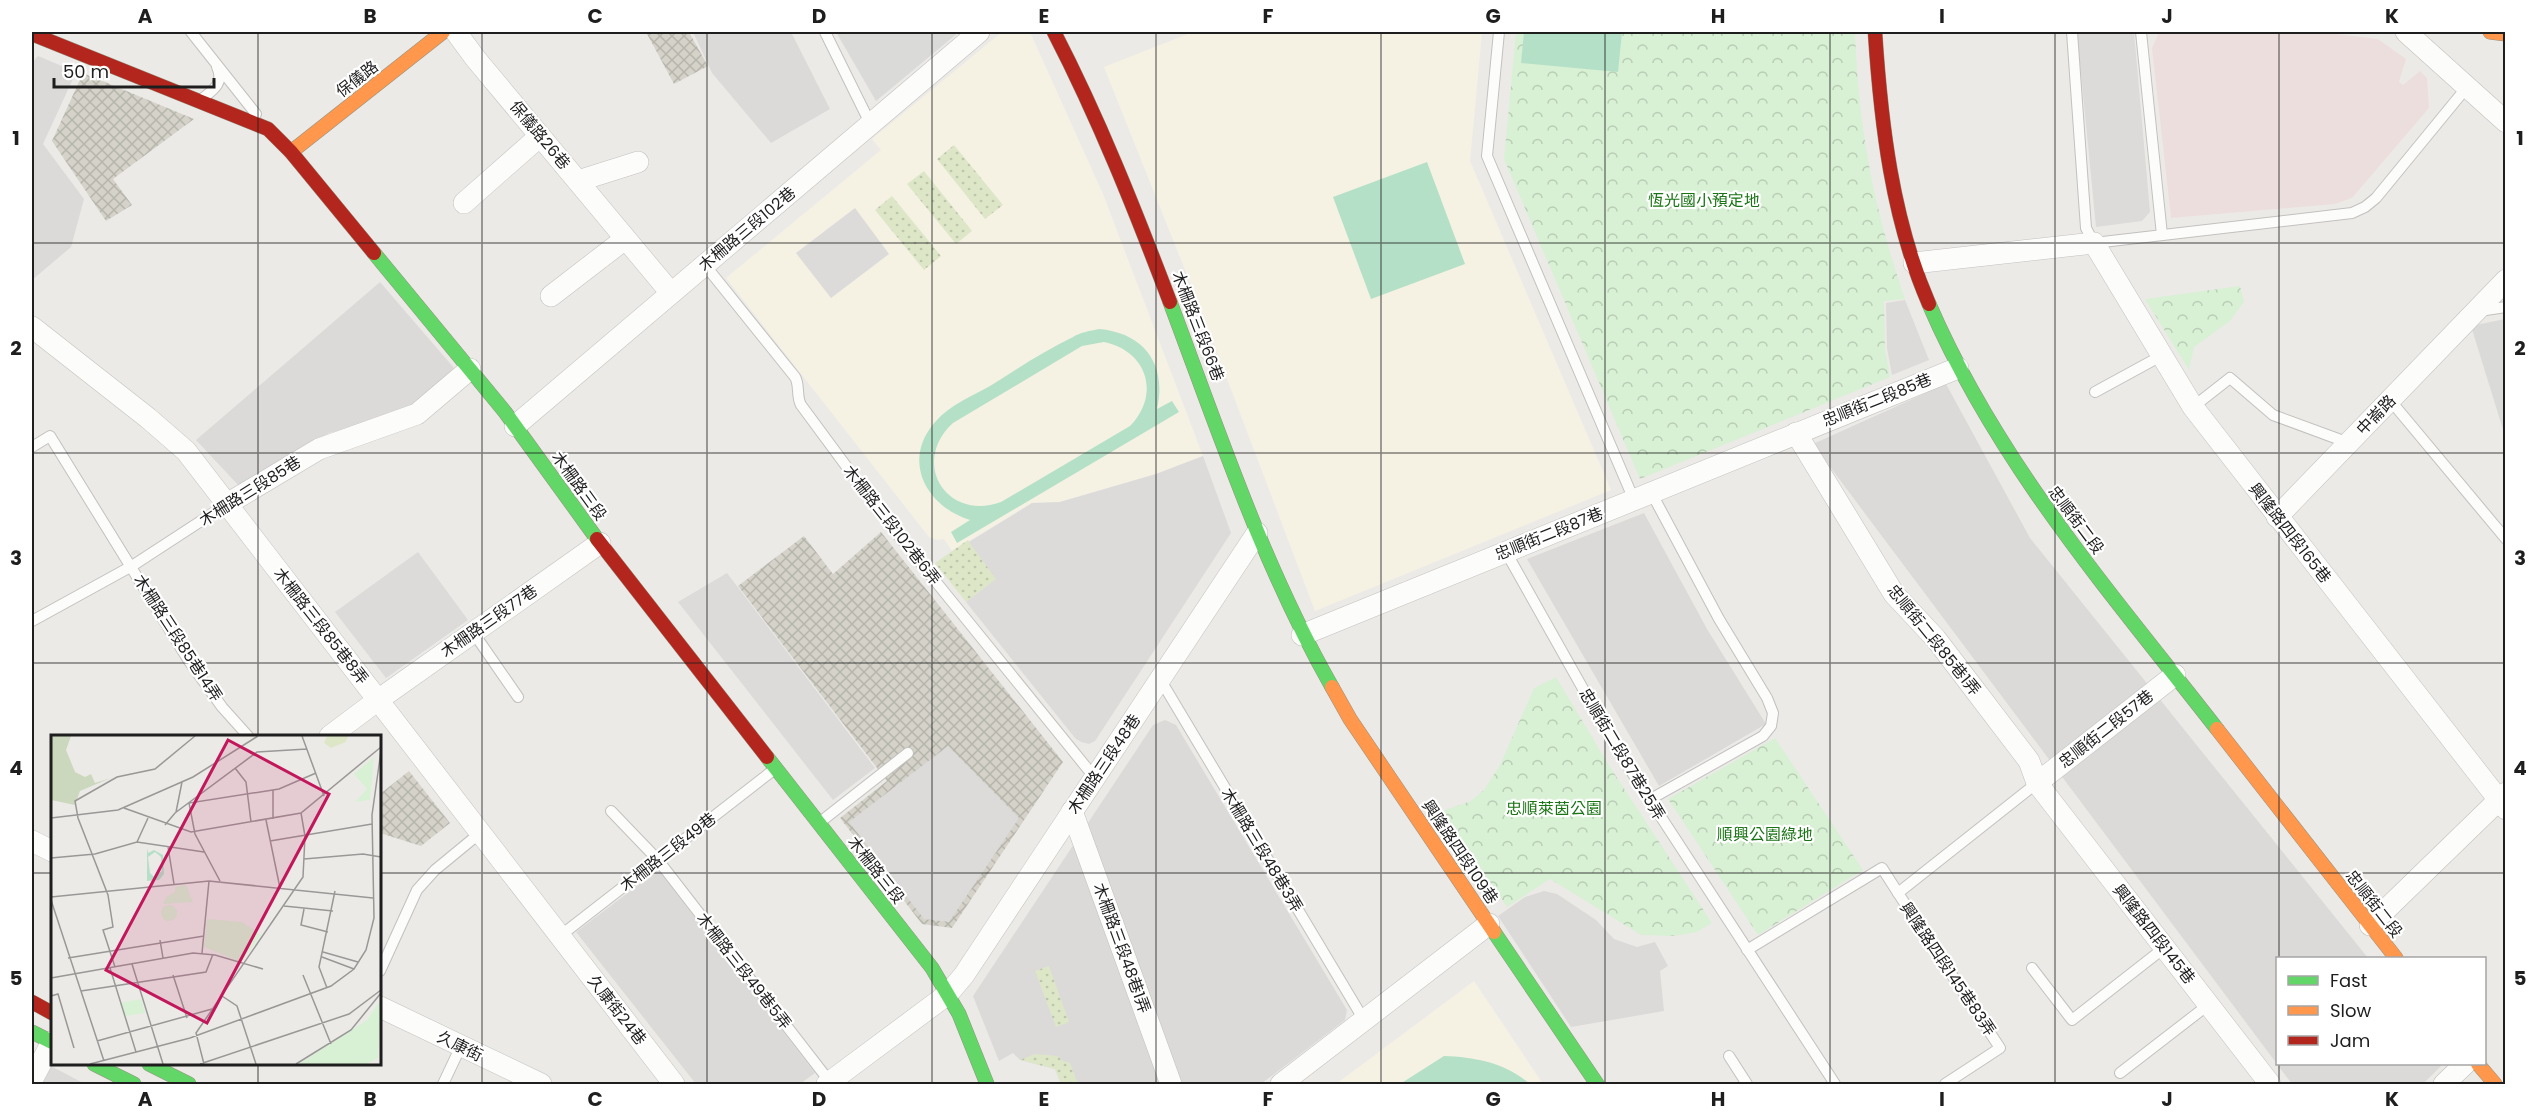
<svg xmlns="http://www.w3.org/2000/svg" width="2537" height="1116" viewBox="0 0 2537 1116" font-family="Poppins,'Noto Sans TC',sans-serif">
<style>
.residential{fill:#dbdad8}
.commercial{fill:#eddede}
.education{fill:#f5f2e3}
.religious{fill:#dadad8}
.construction{fill:url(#construction-cross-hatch)}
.grass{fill:url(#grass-dots)}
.park{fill:url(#park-crowns)}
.pitch{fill:#b5e0c8;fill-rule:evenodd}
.parking{fill:#dcdbda}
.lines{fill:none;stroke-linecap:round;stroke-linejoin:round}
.lane-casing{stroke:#c2c1bf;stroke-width:12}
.street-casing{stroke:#c2c1bf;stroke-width:22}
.fast-casing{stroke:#959480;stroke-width:15}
.slow-casing{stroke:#959480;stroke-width:15}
.jam-casing{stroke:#959480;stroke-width:15}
.lane{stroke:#fcfcfb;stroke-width:10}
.street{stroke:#fcfcfb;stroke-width:21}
.fast{stroke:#63d668;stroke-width:14}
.slow{stroke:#ff974d;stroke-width:14}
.jam{stroke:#b3261e;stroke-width:14}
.grid{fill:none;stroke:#1e1e1e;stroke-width:1.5;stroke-opacity:0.55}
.labels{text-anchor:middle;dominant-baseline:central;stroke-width:4.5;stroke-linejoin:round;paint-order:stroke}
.street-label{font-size:16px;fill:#1e1e1e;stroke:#fff}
.park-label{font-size:16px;fill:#197414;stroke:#fff}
.inset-road{fill:none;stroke:#9a9897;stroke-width:1.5}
.view{fill:#c2185b;fill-opacity:0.15;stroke:#c2185b;stroke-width:3}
.inset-edge{fill:none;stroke:#1e1e1e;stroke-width:3}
.neatline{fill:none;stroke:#1e1e1e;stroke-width:2}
.grid-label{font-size:20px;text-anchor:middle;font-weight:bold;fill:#1e1e1e}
</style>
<defs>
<pattern id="construction-cross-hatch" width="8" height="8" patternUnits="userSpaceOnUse" patternTransform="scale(1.5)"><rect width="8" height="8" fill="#d5d3c9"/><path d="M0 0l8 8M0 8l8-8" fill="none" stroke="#b6b5ac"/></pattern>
<pattern id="grass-dots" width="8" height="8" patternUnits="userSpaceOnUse" patternTransform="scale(1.5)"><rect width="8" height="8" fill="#dde7c8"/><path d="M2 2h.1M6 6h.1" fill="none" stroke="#bdc6ab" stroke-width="1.8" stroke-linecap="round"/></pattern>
<pattern id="park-crowns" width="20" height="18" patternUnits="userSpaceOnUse" patternTransform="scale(1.5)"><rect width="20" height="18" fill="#d8f0d4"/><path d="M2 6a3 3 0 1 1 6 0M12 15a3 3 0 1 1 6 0" fill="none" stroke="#b9cdb6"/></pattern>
</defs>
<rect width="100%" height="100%" fill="#eceae7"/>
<g class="residential">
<polygon points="693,32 791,32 830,109 771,143 712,73"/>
<polygon points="38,56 76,72 43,144 84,199 71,247 32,280 32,63"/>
<polygon points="380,282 454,368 407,413 329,433 240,487 196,440"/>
<polygon points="1946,384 2030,538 2368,958 2278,958 2278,1064 2443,1064 2423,1084 2292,1084 1813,444"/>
<polygon points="1644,513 1707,629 1766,724 1659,786 1527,559"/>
<polygon points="1165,720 1176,725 1347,1010 1345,1020 1261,1084 1061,1084 1055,1069 1020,1060 1013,1053 999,1061 973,996 1153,725"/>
<polygon points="658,870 815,1073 800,1084 696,1084 576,932"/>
<polygon points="1544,891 1557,894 1596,920 1614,939 1637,947 1655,942 1668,966 1660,971 1664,1011 1571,1027 1498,916 1525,897"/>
<polygon points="32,1056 85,1084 32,1084"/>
</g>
<polygon class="commercial" points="2159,32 2319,32 2378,39 2406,59 2399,82 2403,85 2420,71 2427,78 2429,108 2352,198 2335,204 2171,218 2152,48"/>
<g class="education">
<polygon points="1002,32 1030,32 1103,194 1203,456 1156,474 1059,502 1032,503 952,551 944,539 937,540 929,537 726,278 881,150 872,139"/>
<polygon points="1193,32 1482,32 1470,161 1611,490 1315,611 1201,310 1104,67"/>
<polygon points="1474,981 1543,1084 1336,1084"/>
</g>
<g class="religious">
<polygon points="836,32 959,32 876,101"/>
<polygon points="2505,319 2505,436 2471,326"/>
</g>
<g class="construction">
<polygon points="646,32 689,32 708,66 674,84"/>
<polygon points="83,73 194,119 113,179 132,205 106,221 52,141"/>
<polygon points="881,532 1063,762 952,928 922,924 840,818 887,781 738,586 804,536 833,574"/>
<polygon points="409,771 450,823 421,846 380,833 380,794"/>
</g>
<g class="grass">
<polygon points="954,145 1003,205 985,219 937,159"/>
<polygon points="924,171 972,231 956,244 907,184"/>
<polygon points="892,196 941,256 924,270 875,210"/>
<polygon points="968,540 997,579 966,602 935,563"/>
<polygon points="1049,966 1069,1022 1056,1027 1035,971"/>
<polygon points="1035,1054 1057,1056 1063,1061 1070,1063 1078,1084 1061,1084 1055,1069 1020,1060"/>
</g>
<g class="park">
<path d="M1516,32H1855C1859,131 1873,205 1905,299L1884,301L1885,349L1890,377L1640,479L1504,159Z"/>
<polygon points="2240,286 2244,302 2230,321 2194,347 2189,370 2145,299"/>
<polygon points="1556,677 1610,767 1712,923 1697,932 1674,936 1641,935 1550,879 1507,907 1442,811 1471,801 1484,790 1500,765 1534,688"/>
<polygon points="1775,738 1863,870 1758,935 1668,799"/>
</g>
<g class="pitch">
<polygon points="1524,32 1622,32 1618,72 1521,63"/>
<polygon points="1427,162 1465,264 1371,299 1333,197"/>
<path d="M1099,329C1145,333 1167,365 1157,409L1172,401L1179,412L957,543L951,532L970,520C925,506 901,459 936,421C950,405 972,396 990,386C1017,369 1044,351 1073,337C1081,332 1090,331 1099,329ZM1104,342C1147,351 1161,394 1130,426L1001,502C946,522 910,462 953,423L1082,346Z"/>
<path d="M1444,1056C1475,1057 1506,1063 1530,1084H1461L1447,1082L1438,1084H1400Z"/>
</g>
<g class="parking">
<polygon points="2077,32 2134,32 2150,212 2142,221 2096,227"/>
<polygon points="855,208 889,254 831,298 796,253"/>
<polygon points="1905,300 1929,360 1892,375 1887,348 1886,303"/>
<polygon points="1203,456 1231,533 1095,741 1089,744 1081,742 1075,738 966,602 996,579 969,542 1032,503 1060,502 1156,474"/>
<polygon points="418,552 468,620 386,678 335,612"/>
<polygon points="727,573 875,768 833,800 678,602"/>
<polygon points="948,746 1019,818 949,922 924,919 849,822"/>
</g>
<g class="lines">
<defs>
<g id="lane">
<polyline points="191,32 256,114"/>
<polyline points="825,32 870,123"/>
<polyline points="1499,32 1487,156 1634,500"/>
<polyline points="2072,32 2086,228 2094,243 2352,213 2365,207 2376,198 2467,87"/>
<polyline points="2141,32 2162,235"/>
<path d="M203,98C215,89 224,82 217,67"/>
<path d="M705,265L795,377C800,385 796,396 801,405L889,524L1095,778"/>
<polyline points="2479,311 2506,307"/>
<polyline points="2095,392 2161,356"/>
<polyline points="2390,400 2506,539"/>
<polyline points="2193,407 2230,378 2273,415 2349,443"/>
<polyline points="32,447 50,436 189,661 222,707 248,736"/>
<polyline points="1506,552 1618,751 1835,1084"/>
<polyline points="32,621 132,566 227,504"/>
<polyline points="473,632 518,697"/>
<polyline points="1160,679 1364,1020"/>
<polyline points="1649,800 1763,736 1771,726 1773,713 1767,698 1719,619 1651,492"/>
<polyline points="611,811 658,860 830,1082"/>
<polyline points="819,823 908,753"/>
<polyline points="560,936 776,768"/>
<polyline points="1747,950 1882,868 1898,893"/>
<polyline points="2032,968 2072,1020 2164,948"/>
<polyline points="380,971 417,890 435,870 480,833"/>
<polyline points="1729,1056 1747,1084"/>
<polyline points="2120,1073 2208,1005"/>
<polyline points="443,1084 461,1046"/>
<polyline points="1945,1084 2000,1048 1898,893 2037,783"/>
</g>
<g id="street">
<polyline points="456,32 475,58 671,293"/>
<polyline points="2406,32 2506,122"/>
<polyline points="578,181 638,162"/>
<polyline points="464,203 540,136"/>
<polyline points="1914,263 2094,243 2193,407 2506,809"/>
<polyline points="551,296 625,239"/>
<polyline points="32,327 148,418 186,451 674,1084"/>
<polyline points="515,426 979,32"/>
<polyline points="1796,433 1894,594 1936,639 2029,761 2037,783 2270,1084"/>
<polyline points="227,504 319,449 417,414 470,369"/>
<polyline points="2277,517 2506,280"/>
<polyline points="1302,635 1958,368"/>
<polyline points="330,736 378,700 600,543"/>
<polyline points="2037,783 2175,675"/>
<polyline points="1072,811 1171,1084"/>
<polyline points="32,841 52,851"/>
<polyline points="2370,925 2506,793"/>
<polyline points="380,1007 541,1084"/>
<polyline points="32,1080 52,1042"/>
<polyline points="827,1084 948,994 964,975 1257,533"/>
<polyline points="1281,1084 1489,924"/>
<polyline points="2444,1084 2465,1064"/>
</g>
<g id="fast">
<polyline points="374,253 505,412 597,539"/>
<path d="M1170,302C1219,432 1263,566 1332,687"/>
<path d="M1929,304C1998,464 2111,593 2217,729"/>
<polyline points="767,757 932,968 959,1014 987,1084"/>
<polyline points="1494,932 1597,1084"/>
<polyline points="32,1032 52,1042"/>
<polyline points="94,1064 134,1084"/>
<polyline points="149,1064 189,1084"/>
</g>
<g id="slow">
<polyline points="2490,32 2506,34"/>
<polyline points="291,152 443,32"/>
<polyline points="1332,687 1350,719 1494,932"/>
<polyline points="2217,729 2396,958"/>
<polyline points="2478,1064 2495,1084"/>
</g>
<g id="jam">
<path d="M1054,32C1099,119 1135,210 1170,302"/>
<path d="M1875,32C1881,124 1892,219 1929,304"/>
<polyline points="32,34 268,129 291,152 374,253"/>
<polyline points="597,539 767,757"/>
<polyline points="32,1002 52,1013"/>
</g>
</defs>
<use href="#lane" class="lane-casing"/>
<use href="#street" class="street-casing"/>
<use href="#fast" class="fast-casing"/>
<use href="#slow" class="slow-casing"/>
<use href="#jam" class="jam-casing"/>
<use href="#lane" class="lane"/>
<use href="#street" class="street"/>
<use href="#fast" class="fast"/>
<use href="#slow" class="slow"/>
<use href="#jam" class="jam"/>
</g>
<path class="grid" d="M258,32V736M482,32V1084M707,32V1084M932,32V1084M1156,32V1084M1381,32V1084M1605,32V1084M1830,32V1084M2055,32V1084M2279,32V958M32,243H2506M32,453H2506M32,663H2506M32,873H52M380,873H2506M258,1064V1084M2279,1064V1084"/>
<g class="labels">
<g class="street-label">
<text transform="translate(357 79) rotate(-38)">保儀路</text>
<text transform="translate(540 135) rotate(50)">保儀路26巷</text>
<text transform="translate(747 229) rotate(-40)">木柵路三段102巷</text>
<text transform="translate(1198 326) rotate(69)">木柵路三段66巷</text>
<text transform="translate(1877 400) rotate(-22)">忠順街二段85巷</text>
<text transform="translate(2376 415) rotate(-46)">中崙路</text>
<text transform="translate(579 486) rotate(54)">木柵路三段</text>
<text transform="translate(250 491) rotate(-32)">木柵路三段85巷</text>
<text transform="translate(2076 520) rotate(53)">忠順街二段</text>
<text transform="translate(892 525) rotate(52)">木柵路三段102巷6弄</text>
<text transform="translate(2290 533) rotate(52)">興隆路四段165巷</text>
<text transform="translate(1549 534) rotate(-22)">忠順街二段87巷</text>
<text transform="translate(489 621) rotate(-35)">木柵路三段77巷</text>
<text transform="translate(321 626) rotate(52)">木柵路三段85巷8弄</text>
<text transform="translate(178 638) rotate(57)">木柵路三段85巷14弄</text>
<text transform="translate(1934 640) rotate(51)">忠順街二段85巷1弄</text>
<text transform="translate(2106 729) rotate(-38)">忠順街二段57巷</text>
<text transform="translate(1622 754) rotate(59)">忠順街二段87巷25弄</text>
<text transform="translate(1104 764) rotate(-56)">木柵路三段48巷</text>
<text transform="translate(1262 850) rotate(59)">木柵路三段48巷3弄</text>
<text transform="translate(668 852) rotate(-38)">木柵路三段49巷</text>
<text transform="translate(1460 852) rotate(56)">興隆路四段109巷</text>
<text transform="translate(876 870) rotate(52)">木柵路三段</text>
<text transform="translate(2374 904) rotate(52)">忠順街二段</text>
<text transform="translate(2154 934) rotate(52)">興隆路四段145巷</text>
<text transform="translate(1122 948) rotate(70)">木柵路三段48巷1弄</text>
<text transform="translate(1948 969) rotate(56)">興隆路四段145巷83弄</text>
<text transform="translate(744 971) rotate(52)">木柵路三段49巷5弄</text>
<text transform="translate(617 1010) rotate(52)">久康街24巷</text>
<text transform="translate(460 1046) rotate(26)">久康街</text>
</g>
<g class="park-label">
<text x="1704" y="200">恆光國小預定地</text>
<text x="1554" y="808">忠順萊茵公園</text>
<text x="1765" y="834">順興公園綠地</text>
</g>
</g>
<g transform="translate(51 735)">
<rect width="330" height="330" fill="#eceae7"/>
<path d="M276,1H297L295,7L280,13L273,8Z" fill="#dde7c8"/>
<path d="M1,1H20L15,15L24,37L34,42L40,39L44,48L60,43L29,56L24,70L0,65Z" fill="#cbd8be"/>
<path d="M323,22L319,65L304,67L316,54L303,39ZM135,150L142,167L112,169L115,162L124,157V152ZM110 178a8 8 0 1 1 16 0a8 8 0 1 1-16 0ZM156,184L191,187L210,200L190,227L153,212ZM90,264L94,278L74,281L69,268ZM330,264L327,323L315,329H248L316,285Z" fill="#d8f0d4"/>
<path d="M96,113L97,118L103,115L112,120L113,139L108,145L96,146ZM104,117L110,122L111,136L103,142L99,138L97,122Z" fill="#b5e0c8" fill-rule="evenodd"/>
<path class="inset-road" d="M251,1L273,61M184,33L195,47L200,87M222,55V84M73,73L140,97L250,78L330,12M125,77L131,47M0,83L67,75L142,42L207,1M215,85L229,153M114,90L124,78L206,17L256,14M219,106L321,89M86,107L97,83M117,112L123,149M0,123L44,119L86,107L153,117M253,124L312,119L330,122M169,146L144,99L138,68L228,54L265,38M0,162L158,146L322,163M0,165L53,326M233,171L282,176M253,174L250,190L277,197M109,205L112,223M272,217L307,227M151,218L158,146M271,222L303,234M17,223L153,201M81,229L112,329M64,232L52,195L62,192L57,160L27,83L24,66L66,42L104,34L144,1M59,233L85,317M122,240L136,283M252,240L280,309M0,243L142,218L164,220L212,234M276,253L268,232L284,156M30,256L155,237L162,219M0,261L7,259L23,313M171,261L186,271L205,329M46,306L161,274M39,329L139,303L280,251L303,234L315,215L323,183L321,80L330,16M149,329L298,279L330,255M153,329L145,298L252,142L254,101L250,78M245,329L300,295L330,258"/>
<path class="view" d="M177,5L278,59L156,288L55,235Z"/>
<rect width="330" height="330" class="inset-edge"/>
</g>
<rect width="2537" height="1116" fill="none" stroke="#ffffff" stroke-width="66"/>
<rect x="2276" y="957" width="210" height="108" fill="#ffffff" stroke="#a5a5a5" stroke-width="1.5"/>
<rect x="2288" y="976" width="30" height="9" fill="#63d668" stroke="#a5a5a5" stroke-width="1.5"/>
<text x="2330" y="987" font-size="18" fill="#1e1e1e">Fast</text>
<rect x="2288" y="1006" width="30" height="9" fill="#ff974d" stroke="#a5a5a5" stroke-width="1.5"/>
<text x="2330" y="1017" font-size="18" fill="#1e1e1e">Slow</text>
<rect x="2288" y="1036" width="30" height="9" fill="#b3261e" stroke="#a5a5a5" stroke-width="1.5"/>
<text x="2330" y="1047" font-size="18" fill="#1e1e1e">Jam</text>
<path d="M54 78v9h160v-9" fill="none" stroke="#1e1e1e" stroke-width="3"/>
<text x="63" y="78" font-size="18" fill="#1e1e1e" stroke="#ffffff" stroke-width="4.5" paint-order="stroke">50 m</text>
<rect x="33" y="33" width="2471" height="1050" class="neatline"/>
<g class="grid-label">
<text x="145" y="23">A</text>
<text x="370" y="23">B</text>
<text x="595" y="23">C</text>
<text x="819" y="23">D</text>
<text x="1044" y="23">E</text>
<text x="1268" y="23">F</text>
<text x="1493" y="23">G</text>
<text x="1718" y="23">H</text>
<text x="1942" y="23">I</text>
<text x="2167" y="23">J</text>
<text x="2392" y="23">K</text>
<text x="16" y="145">1</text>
<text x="2520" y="145">1</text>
<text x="16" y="355">2</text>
<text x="2520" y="355">2</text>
<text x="16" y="565">3</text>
<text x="2520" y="565">3</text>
<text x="16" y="775">4</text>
<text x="2520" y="775">4</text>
<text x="16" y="985">5</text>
<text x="2520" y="985">5</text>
<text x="145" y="1106">A</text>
<text x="370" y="1106">B</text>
<text x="595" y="1106">C</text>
<text x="819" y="1106">D</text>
<text x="1044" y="1106">E</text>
<text x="1268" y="1106">F</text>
<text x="1493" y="1106">G</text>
<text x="1718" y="1106">H</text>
<text x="1942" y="1106">I</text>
<text x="2167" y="1106">J</text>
<text x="2392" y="1106">K</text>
</g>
</svg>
